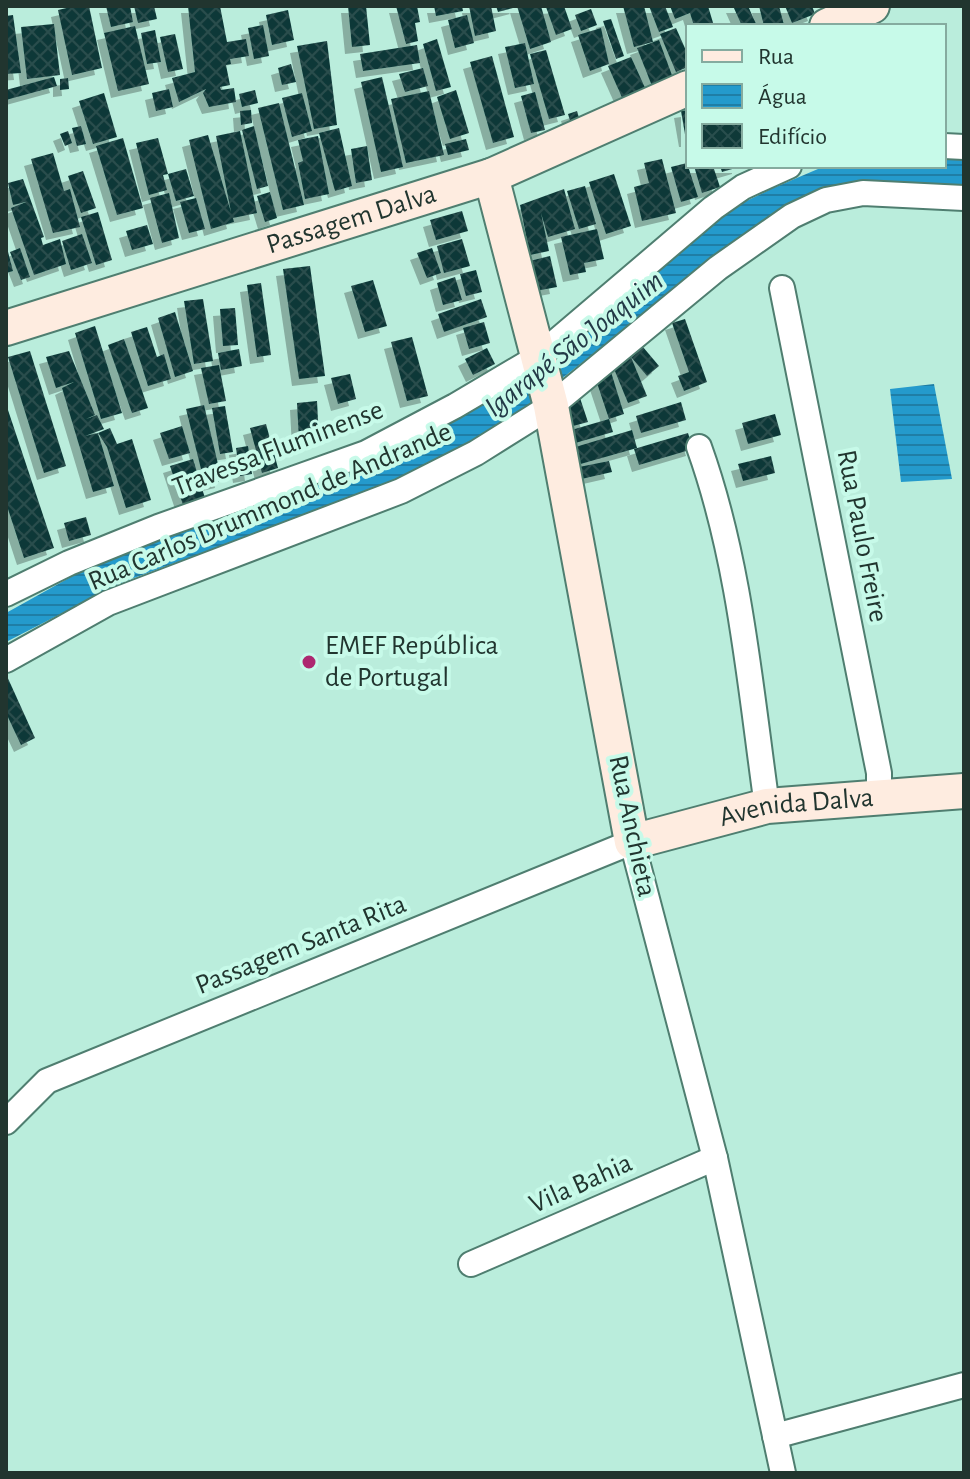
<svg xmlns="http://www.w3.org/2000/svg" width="970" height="1479" viewBox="0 0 970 1479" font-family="'Alegreya Sans',sans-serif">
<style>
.water{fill:url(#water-rules)}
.building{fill:url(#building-cross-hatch);filter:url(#shadow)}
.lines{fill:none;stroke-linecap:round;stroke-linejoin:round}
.street-casing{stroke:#4f7e70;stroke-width:28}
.secondary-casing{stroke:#4f7e70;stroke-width:38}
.street{stroke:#fff;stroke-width:24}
.secondary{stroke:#feece0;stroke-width:34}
.poi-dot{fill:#ad2870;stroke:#c7fae9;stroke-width:3}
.labels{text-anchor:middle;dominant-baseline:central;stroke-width:8;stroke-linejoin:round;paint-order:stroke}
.street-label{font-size:28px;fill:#21352f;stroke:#c7fae9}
.poi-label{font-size:28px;fill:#21352f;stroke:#c7fae9;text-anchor:start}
.water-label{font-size:30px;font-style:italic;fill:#233a47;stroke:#c7fae9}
</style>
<defs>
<pattern id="water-rules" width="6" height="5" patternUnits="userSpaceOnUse" patternTransform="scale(2)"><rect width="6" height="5" fill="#249acc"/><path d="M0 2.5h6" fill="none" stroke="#1f7ea6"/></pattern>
<pattern id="building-cross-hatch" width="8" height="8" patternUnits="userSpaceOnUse" patternTransform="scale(2)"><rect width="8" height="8" fill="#0f3938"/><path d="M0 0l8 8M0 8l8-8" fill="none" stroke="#294e4d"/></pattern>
<filter id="shadow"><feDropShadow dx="-7" dy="7" stdDeviation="0" flood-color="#0004"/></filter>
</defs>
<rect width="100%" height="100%" fill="#baeddc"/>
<g class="water">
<polygon points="944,157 964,158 964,184 865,184 713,260 514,416 401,480 123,582 6,642 6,613 78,573 167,534 355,472 403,450 505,389 732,208 771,189 825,166 944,166"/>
<polygon points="934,384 952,479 901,482 890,389"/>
</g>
<g class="building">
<polygon points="75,6 89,6 102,68 72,75 58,10"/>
<polygon points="106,6 130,6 133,22 111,27"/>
<polygon points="134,6 154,6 157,19 138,23"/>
<polygon points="188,6 220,6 227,42 246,39 249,56 230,59 231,64 226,65 230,85 220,87 221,90 234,88 236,102 209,107 203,93 206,89 179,102 172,78 195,72"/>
<polygon points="348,6 366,6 370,45 352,47"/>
<polygon points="396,6 417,6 420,22 415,23 418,41 406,44"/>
<polygon points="434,6 462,6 463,11 436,16"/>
<polygon points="469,6 491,6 496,31 475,36"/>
<polygon points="496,6 516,6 517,7 498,12"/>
<polygon points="517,6 541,6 551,42 530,49"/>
<polygon points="564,6 572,29 556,35 546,7"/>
<polygon points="623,6 644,6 653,42 634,47"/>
<polygon points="649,6 665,6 673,27 659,32"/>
<polygon points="670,6 708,6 714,26 694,26 690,13 675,19"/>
<polygon points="733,6 748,6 757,26 742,26"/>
<polygon points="759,6 779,6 784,25 764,26"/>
<polygon points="785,6 812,6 815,14 792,23"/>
<polygon points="591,9 597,25 581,31 575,15"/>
<polygon points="288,10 294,40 272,45 266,15"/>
<polygon points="13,15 21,73 6,74 6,16"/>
<polygon points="467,15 474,43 455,48 448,20"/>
<polygon points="611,19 624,56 616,59 603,21"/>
<polygon points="54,24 60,75 27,79 21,27"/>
<polygon points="263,25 269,56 254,59 248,28"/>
<polygon points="135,26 149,84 118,91 104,33"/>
<polygon points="601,28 609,64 590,71 578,35"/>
<polygon points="676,28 688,55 688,67 676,72 660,34"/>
<polygon points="155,30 161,62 147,64 141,33"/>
<polygon points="175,34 183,69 168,72 160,37"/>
<polygon points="437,39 451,87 436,91 423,44"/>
<polygon points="659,40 673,78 652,86 637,48"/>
<polygon points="327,41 337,125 314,129 297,46"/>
<polygon points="525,43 534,84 515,88 505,47"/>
<polygon points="417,45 420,63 363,71 360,54"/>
<polygon points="546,50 565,115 549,119 530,54"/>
<polygon points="492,56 514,137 493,143 470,62"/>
<polygon points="631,57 647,92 624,102 608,66"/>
<polygon points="291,64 296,82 282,85 278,68"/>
<polygon points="423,68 428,86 405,92 399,74"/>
<polygon points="54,77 57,86 6,100 6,90"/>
<polygon points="382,77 403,167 381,172 361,82"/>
<polygon points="68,78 69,89 60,90 60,79"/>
<polygon points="169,89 173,107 156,111 152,93"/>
<polygon points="255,90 258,103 242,107 239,94"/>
<polygon points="456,90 469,133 450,139 437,97"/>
<polygon points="429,91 444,155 406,163 391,99"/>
<polygon points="535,92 545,130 531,133 521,96"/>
<polygon points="104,93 117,137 93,144 79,101"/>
<polygon points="302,93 312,131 292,137 282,98"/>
<polygon points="279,103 304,205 283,210 258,108"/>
<polygon points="251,110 252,123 241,125 240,111"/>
<polygon points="688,110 688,140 686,140 681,111"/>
<polygon points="577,111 580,121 571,124 568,114"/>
<polygon points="81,126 86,144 77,146 72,128"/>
<polygon points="254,126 268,186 257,189 242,130"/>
<polygon points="339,128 352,186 335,191 319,133"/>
<polygon points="68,131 72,143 65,146 60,134"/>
<polygon points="240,131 257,213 233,218 234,222 211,229 189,140 208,135 231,212 216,136"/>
<polygon points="318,136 329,194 305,199 298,163 303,161 298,140"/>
<polygon points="123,138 143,208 117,215 96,146"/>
<polygon points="158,138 168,174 163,175 167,190 149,195 136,143"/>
<polygon points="466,139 469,150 448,155 445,144"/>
<polygon points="367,146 372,180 356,183 351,149"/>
<polygon points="53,153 64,191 70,189 80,227 53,233 31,159"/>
<polygon points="662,159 676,213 642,221 634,187 649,183 644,163"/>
<polygon points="687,163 698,197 681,202 671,167"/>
<polygon points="694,166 713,166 720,187 702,193"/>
<polygon points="720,166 739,166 739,167 722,172"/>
<polygon points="186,169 194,196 176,201 168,174"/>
<polygon points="83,171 96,208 81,213 68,176"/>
<polygon points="614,174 631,226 606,234 589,182"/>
<polygon points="23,179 44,237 41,238 43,245 60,239 66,264 34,275 11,208 26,202 13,205 8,183"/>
<polygon points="585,186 596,224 579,229 567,191"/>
<polygon points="564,189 575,229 548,237 541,213 549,251 530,255 520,205"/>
<polygon points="270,192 277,218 265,222 257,196"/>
<polygon points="169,193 179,238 162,243 150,198"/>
<polygon points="196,198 205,229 189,233 180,202"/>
<polygon points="462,211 468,231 436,240 430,220"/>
<polygon points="98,212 112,260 96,265 81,217"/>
<polygon points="147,225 153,244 132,250 126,231"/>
<polygon points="597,229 604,259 584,263 586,272 570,275 561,237"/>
<polygon points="82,234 92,263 71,270 62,241"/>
<polygon points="462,239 470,266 444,273 437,246"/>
<polygon points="7,248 13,271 6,273 6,249"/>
<polygon points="20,248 30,277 21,280 10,252"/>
<polygon points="432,248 441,273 427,278 417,253"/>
<polygon points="550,256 557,287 536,291 529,261"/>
<polygon points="310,266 325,376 299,379 283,269"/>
<polygon points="476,270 482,292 466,296 460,274"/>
<polygon points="455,277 462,300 443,305 437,283"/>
<polygon points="373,280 387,326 365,332 351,286"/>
<polygon points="261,283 271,355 257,357 247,285"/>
<polygon points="203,299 213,361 194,364 184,301"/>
<polygon points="481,299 487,317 444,332 438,314"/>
<polygon points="235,308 238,345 223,346 220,309"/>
<polygon points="175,312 193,371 175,377 158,318"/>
<polygon points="685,319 707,382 684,391 678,376 689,372 672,323"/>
<polygon points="484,322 490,343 469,349 463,328"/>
<polygon points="95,326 122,413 101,419 75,333"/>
<polygon points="147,327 157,357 164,354 171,379 148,386 131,332"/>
<polygon points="412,337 428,396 407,401 391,342"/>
<polygon points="124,339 148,408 132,413 108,345"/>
<polygon points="643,347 659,366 647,376 631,357"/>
<polygon points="487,348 495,364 473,375 465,359"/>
<polygon points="239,349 242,366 221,370 218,353"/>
<polygon points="30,351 66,466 44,473 8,357"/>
<polygon points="69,351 95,415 86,419 97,415 104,429 85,436 98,433 114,486 93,492 62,388 74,382 56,388 46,357"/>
<polygon points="631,357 647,396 628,403 612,364"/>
<polygon points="219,365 226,401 209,404 201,368"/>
<polygon points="611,372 624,414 609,419 595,377"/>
<polygon points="350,374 356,399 338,404 331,378"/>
<polygon points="580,398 588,422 573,426 566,402"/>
<polygon points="317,401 319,439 299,440 297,403"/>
<polygon points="681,402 686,420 641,433 636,416"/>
<polygon points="204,405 222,481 205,485 186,409"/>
<polygon points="225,406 233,452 220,454 212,408"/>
<polygon points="7,407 54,548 24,558 6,503"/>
<polygon points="775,414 781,435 748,444 742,423"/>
<polygon points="609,419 613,432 572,444 568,431"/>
<polygon points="266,424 278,468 262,473 250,428"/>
<polygon points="182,426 190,453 169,459 160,433"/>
<polygon points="110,428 117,444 132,439 151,500 126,508 107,447 98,433"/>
<polygon points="632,430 637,448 577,465 572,448"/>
<polygon points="688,433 693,449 639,465 634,449"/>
<polygon points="248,446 252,474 240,476 236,448"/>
<polygon points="771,456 775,473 743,481 738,464"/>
<polygon points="193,459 205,498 183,505 170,466"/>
<polygon points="609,461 612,472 577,480 574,468"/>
<polygon points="86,517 91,535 69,541 64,523"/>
<polygon points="6,674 35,738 21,745 6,713"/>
</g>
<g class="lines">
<defs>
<g id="street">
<polyline points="944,146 964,147"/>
<polyline points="782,288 879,773 879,796"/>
<path d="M699,447C740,561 750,686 767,806"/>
<polyline points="6,594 69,563 158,527 366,453 455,406 538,357 713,208 743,187 789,166"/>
<polyline points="6,660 108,603 401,491 476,453 551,406 718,268 792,216 826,200 863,193 964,198"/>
<polyline points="6,1122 47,1081 632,842 715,1158 783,1473"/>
<polyline points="471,1264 715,1158"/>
<polyline points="775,1436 964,1385"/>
</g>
<g id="secondary">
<polyline points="827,26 872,6"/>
<path id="s1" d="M491,176L551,406L632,842L767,806L964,791"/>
<path id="s2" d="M6,328L491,176L688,88"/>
</g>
</defs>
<use href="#street" class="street-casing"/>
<use href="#secondary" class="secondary-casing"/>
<use href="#street" class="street"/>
<use href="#secondary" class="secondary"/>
</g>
<circle class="poi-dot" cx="309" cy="662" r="8"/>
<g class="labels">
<g class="street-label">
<text stroke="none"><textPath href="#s2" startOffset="362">Passagem Dalva</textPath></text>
<text transform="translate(278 449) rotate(-21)">Travessa Fluminense</text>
<text transform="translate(270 507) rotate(-23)">Rua Carlos Drummond de Andrande</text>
<text transform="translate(862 536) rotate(79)">Rua Paulo Freire</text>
<text stroke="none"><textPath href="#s1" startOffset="850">Avenida Dalva</textPath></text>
<text transform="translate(632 826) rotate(78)">Rua Anchieta</text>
<text transform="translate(301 945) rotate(-22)">Passagem Santa Rita</text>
<text transform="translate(581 1184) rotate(-24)">Vila Bahia</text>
</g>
<g class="poi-label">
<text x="325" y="646">EMEF República<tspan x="325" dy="32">de Portugal</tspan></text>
</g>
<g class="water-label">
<text transform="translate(574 344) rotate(-38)">Igarapé São Joaquim</text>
</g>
</g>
<rect width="970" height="1479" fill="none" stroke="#21352f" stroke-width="16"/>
<rect x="686" y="24" width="260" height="144" fill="#c7fae9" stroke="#85ab9f" stroke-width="2"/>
<rect x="702" y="50" width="40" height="12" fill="#feece0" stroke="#85ab9f" stroke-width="2"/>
<text x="758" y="64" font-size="24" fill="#21352f">Rua</text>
<rect x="702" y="84" width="40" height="24" fill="url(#water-rules)" stroke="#85ab9f" stroke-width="2"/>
<text x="758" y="104" font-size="24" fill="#21352f">Água</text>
<rect x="702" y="124" width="40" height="24" fill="url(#building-cross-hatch)" stroke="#85ab9f" stroke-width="2"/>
<text x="758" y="144" font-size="24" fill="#21352f">Edifício</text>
</svg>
